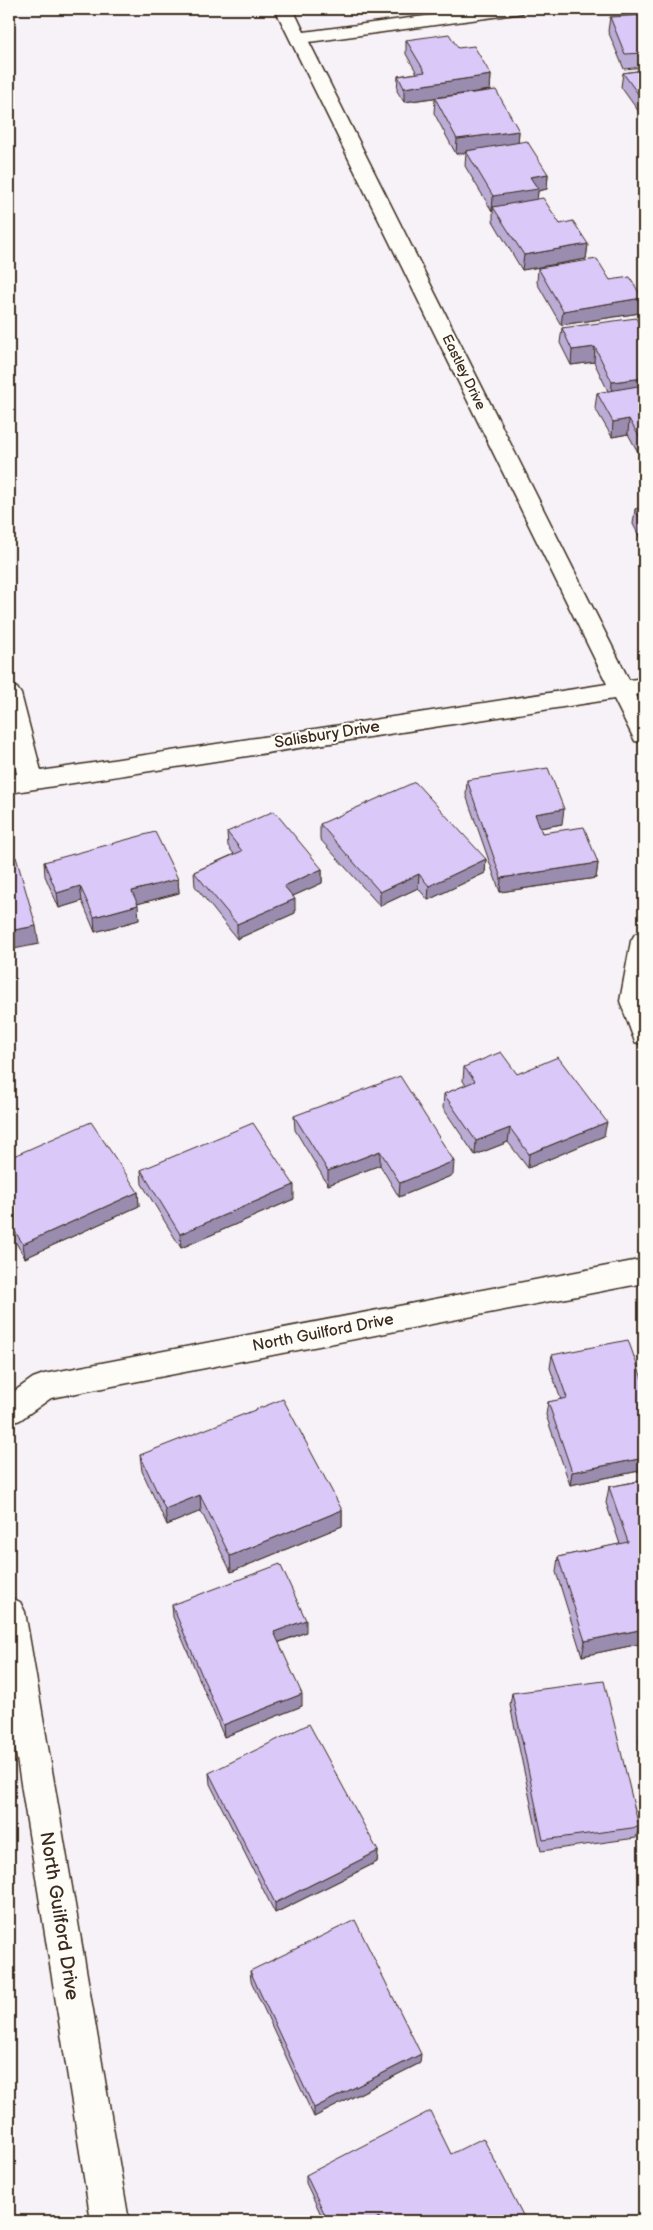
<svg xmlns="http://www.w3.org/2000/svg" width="653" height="2230" viewBox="0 0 653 2230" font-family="'Balsamiq Sans',sans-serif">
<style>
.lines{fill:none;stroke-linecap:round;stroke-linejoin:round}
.minor-casing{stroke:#3b2a1e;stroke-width:3}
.minor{fill:#fdfcf7;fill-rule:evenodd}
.wall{fill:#bbacd6;stroke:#3b2a1e}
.shaded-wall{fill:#998cae;stroke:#3b2a1e}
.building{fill:#dac8f9;stroke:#3b2a1e}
.labels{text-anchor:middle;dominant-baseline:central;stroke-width:4;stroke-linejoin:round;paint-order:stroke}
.far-street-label{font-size:14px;fill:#3b2a1e;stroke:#fdfcf7}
.street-label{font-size:16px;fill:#3b2a1e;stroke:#fdfcf7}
.near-street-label{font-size:19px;fill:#3b2a1e;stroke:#fdfcf7}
</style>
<rect width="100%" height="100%" fill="#f6f2f7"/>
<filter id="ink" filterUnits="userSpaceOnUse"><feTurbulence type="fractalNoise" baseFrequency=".02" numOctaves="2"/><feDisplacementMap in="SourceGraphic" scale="10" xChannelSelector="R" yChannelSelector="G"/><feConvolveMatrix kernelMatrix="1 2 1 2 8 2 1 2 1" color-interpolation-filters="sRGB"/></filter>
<g filter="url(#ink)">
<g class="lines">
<defs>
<g id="minor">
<polygon points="275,9 293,9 304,32 478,9 525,9 522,13 516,14 309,42 629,680 644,678 644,694 636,695 644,711 644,743 635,741 614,699 9,793 9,775 17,774 9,740 9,686 17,688 21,694 41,771 607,684"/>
<polygon points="644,931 644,1045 635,1042 620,1001 631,941 635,934"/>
<polygon points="644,1259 644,1283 51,1398 20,1420 9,1424 9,1395 33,1378 44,1374"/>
<polygon points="9,1597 20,1602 25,1612 129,2221 91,2221 9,1709"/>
</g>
</defs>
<use href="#minor" class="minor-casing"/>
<use href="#minor" class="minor"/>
</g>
<g class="wall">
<polygon points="644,15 644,67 624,69 608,31 610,17"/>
<polygon points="406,40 458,48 491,75 490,90 404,102 397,91 398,76 417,73 406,54"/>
<polygon points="644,70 639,112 621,87 623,73"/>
<polygon points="435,98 519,131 518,143 548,174 547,189 538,191 537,199 560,224 588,244 586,259 522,270 493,221 493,211 492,211 465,166 466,153 456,154 434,113"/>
<polygon points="538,268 610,280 642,298 640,313 561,325 537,283"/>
<polygon points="562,328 644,334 644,463 628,434 612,437 595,408 597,393 608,391 594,362 571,365 560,343"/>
<polygon points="644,507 644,546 633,524 635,509"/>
<polygon points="467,780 562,824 540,828 542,833 598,863 596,878 500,892 466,795"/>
<polygon points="320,824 486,859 485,873 428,900 418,888 380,906 320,839"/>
<polygon points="227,832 322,869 322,883 293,896 295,913 237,939 195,886 194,872 234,854 228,846"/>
<polygon points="44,862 178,879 179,893 137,904 139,920 95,932 82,901 59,908 45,876"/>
<polygon points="464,1067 517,1074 604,1136 528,1168 508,1142 475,1155 443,1108 444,1094 466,1085 463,1081"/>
<polygon points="294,1116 453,1175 399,1197 380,1165 328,1185 295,1130"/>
<polygon points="9,1158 138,1192 139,1206 25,1258 9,1231"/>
<polygon points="141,1170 294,1199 181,1248 142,1184"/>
<polygon points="552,1355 644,1384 644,1470 570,1485 546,1415 548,1402 561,1400 550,1368"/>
<polygon points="140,1455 342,1510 342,1526 231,1572 201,1511 167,1525 142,1471"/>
<polygon points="644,1480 644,1643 582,1656 556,1572 558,1557 620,1544 606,1503 609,1487"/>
<polygon points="172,1605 306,1632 278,1643 302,1706 224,1737 173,1617"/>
<polygon points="512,1693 639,1827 636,1838 541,1851 510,1705"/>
<polygon points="644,1729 644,1757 639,1741 642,1730"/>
<polygon points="209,1773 378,1851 377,1862 275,1913 210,1784"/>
<polygon points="250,1971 420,2063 314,2117 251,1981"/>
<polygon points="451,2154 526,2221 324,2221 306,2183 306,2175"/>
</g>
<g class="shaded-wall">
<polygon points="491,75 490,90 404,102 404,88"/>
<polygon points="644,97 644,112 639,112 641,98"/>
<polygon points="519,131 518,145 466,151 466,153 456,154 457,139"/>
<polygon points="548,174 547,189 538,191 537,204 493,207 493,211 492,211 493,196 530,177"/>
<polygon points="588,244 586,259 522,270 524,255"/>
<polygon points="642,298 640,313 561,325 563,311"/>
<polygon points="595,347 594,362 571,365 572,350"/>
<polygon points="644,378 644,393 611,397 612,382"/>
<polygon points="629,419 628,434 612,437 613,422"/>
<polygon points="564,809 562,824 534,829 535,814"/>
<polygon points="486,859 485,873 428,900 429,886"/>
<polygon points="598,863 596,878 500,892 501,878"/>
<polygon points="322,869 322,883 284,900 284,886"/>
<polygon points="419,874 418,888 380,906 380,892"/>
<polygon points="178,879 179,893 133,905 132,891"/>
<polygon points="80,886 82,901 59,908 57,893"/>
<polygon points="295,899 295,913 237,939 237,924"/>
<polygon points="138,905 139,920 95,932 94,917"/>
<polygon points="36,926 39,944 9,950 9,931"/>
<polygon points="607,1122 604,1136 528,1168 529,1154"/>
<polygon points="510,1128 508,1142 475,1155 476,1141"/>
<polygon points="380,1151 380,1165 328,1185 328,1171"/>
<polygon points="454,1161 453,1175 399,1197 400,1183"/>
<polygon points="294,1185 294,1199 181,1248 180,1234"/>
<polygon points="138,1192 139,1206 25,1258 23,1244"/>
<polygon points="644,1458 644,1470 570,1485 572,1472"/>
<polygon points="200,1495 201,1511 167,1525 165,1509"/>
<polygon points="342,1510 342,1526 231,1572 230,1556"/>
<polygon points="306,1620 306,1632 274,1644 274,1632"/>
<polygon points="644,1629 644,1643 582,1656 585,1641"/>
<polygon points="302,1694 302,1706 224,1737 223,1725"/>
<polygon points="378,1851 377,1862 275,1913 275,1903"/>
<polygon points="421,2054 420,2063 314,2117 314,2108"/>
<polygon points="379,2217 379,2221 372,2221"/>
</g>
<g class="building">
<polygon points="644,15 644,53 625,54 610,17"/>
<polygon points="449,34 458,48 474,46 491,75 404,88 398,76 425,72 406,40"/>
<polygon points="644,70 644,97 641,98 623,73"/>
<polygon points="496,90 519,131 457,139 435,98"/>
<polygon points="527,141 548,174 530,177 538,189 493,196 466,151"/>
<polygon points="543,198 560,224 573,221 588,244 524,255 493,207"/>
<polygon points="597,259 610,280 630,277 642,298 563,311 538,268"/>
<polygon points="636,318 644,334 644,378 612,382 595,347 572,350 562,328"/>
<polygon points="644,385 644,445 629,419 613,422 597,393"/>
<polygon points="644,507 644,527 635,509"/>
<polygon points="548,768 564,809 535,814 542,833 584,827 598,863 501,878 467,780"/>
<polygon points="415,782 486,859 429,886 419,874 380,892 320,824"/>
<polygon points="274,811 322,869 284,886 295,899 237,924 194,872 242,851 227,832"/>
<polygon points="155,832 178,879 132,891 138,905 94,917 80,886 57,893 44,862"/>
<polygon points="16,857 36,926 9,931 9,858"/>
<polygon points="501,1052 517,1074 558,1057 607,1122 529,1154 510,1128 476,1141 444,1094 475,1081 464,1067"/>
<polygon points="400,1076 454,1161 400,1183 380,1151 328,1171 294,1116"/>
<polygon points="91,1122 138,1192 23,1244 9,1222 9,1158"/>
<polygon points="253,1123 294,1185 180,1234 141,1170"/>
<polygon points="628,1340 644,1384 644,1458 572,1472 548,1402 567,1398 552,1355"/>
<polygon points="283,1399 342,1510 230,1556 200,1495 165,1509 140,1455"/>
<polygon points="644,1480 644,1629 585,1641 558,1557 628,1542 609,1487"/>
<polygon points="280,1564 306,1620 274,1632 302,1694 223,1725 172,1605"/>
<polygon points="604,1681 639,1827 543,1840 512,1693"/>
<polygon points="309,1724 378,1851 275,1903 209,1773"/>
<polygon points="644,1729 644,1737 642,1730"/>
<polygon points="355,1920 421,2054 314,2108 250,1971"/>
<polygon points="430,2111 451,2154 483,2138 526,2221 381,2221 379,2217 372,2221 328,2221 306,2175"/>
</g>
</g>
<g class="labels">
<g class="far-street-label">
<text transform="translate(464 372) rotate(64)">Eastley Drive</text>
</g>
<g class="street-label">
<text transform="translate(327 735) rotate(-9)">Salisbury Drive</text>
<text transform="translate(323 1333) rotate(-11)">North Guilford Drive</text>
</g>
<g class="near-street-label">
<text transform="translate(59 1916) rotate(81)">North Guilford Drive</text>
</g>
</g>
<rect width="653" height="2230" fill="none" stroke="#fdfcf7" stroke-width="30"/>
<rect x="15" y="15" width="623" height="2200" fill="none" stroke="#3b2a1e" stroke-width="2" filter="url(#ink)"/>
</svg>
